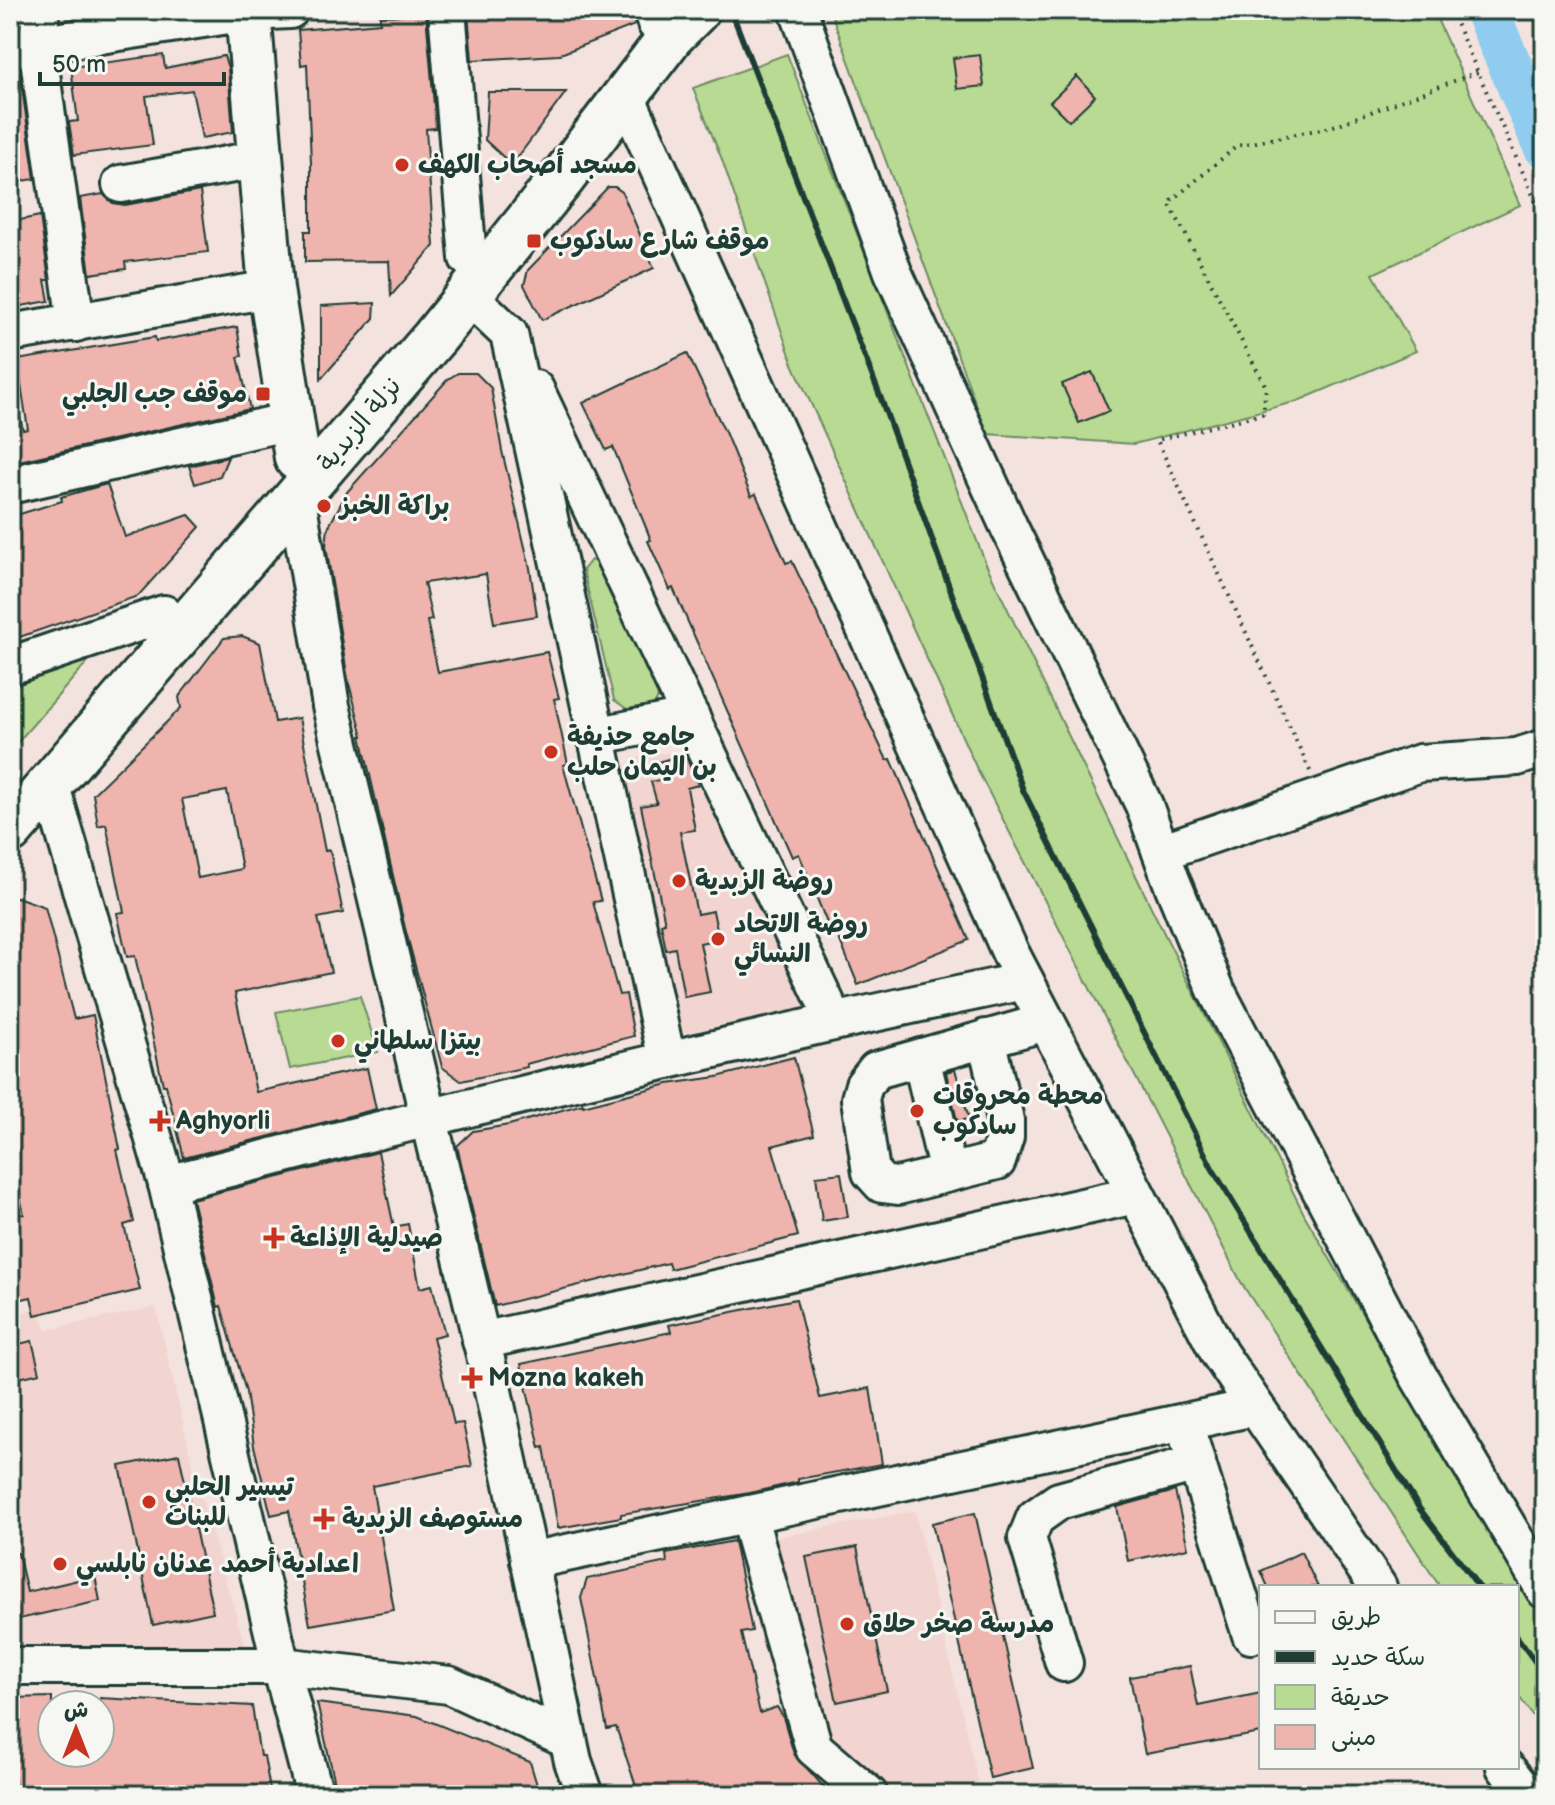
<svg xmlns="http://www.w3.org/2000/svg" width="1555" height="1805" viewBox="0 0 1555 1805" font-family="'Balsamiq Sans','Playpen Sans Arabic',sans-serif">
<style>
.built{fill:#f2d4d0}
.green{fill:#b9da93;stroke:#6c8c64;stroke-width:2}
.lines{fill:none;stroke-linecap:round;stroke-linejoin:round}
.river{stroke:#8fccef;stroke-width:44}
.building{fill:#efb4ae;stroke:#1f3d34;stroke-width:2;fill-rule:evenodd}
.minor-casing{stroke:#1f3d34;stroke-width:42}
.major-casing{stroke:#1f3d34;stroke-width:50}
.path{stroke:#1f3d34;stroke-width:4;stroke-dasharray:2 6;stroke-linecap:butt}
.minor{stroke:#f6f6f2;stroke-width:36}
.major{stroke:#f6f6f2;stroke-width:44}
.rail{stroke:#1f3d34;stroke-width:6}
.poi-dot{fill:#c8321e;stroke:#f6f6f2;stroke-width:3}
.labels{text-anchor:middle;dominant-baseline:central;stroke-width:6;stroke-linejoin:round;paint-order:stroke}
.poi-label{font-size:26px;font-weight:bold;fill:#1f3d34;stroke:#f6f6f2;text-anchor:start}
.street-label{font-size:26px;fill:#1f3d34;stroke:#f6f6f2}
</style>
<rect width="100%" height="100%" fill="#f4e2de"/>
<filter id="ink" filterUnits="userSpaceOnUse"><feTurbulence type="fractalNoise" baseFrequency=".0125" numOctaves="2"/><feDisplacementMap in="SourceGraphic" scale="16" xChannelSelector="R" yChannelSelector="G"/><feConvolveMatrix kernelMatrix="1 2 1 2 8 2 1 2 1" color-interpolation-filters="sRGB"/></filter>
<g filter="url(#ink)">
<g class="built">
<polygon points="655,753 686,753 699,761 806,996 802,1007 686,1033 672,1023 626,785 632,759"/>
<polygon points="156,1307 195,1476 245,1646 10,1644 10,1316 36,1308 47,1330"/>
<polygon points="915,1511 979,1786 890,1795 834,1741 813,1703 777,1537"/>
</g>
<g class="green">
<polygon points="830,10 1433,10 1520,205 1373,274 1416,351 1298,401 1134,444 987,434"/>
<polygon points="787,54 986,564 1152,909 1305,1216 1489,1531 1545,1612 1545,1733 1517,1694 1517,1587 1440,1587 1242,1284 977,769 793,364 721,157 693,88"/>
<path d="M591,560L602,565L660,687C658,701 655,707 642,714L630,711L614,700L583,570Z"/>
<polygon points="97,651 10,751 10,681"/>
<polygon points="360,996 378,1052 290,1069 276,1012"/>
</g>
<g class="lines">
<polyline class="river" points="1486,10 1545,146"/>
</g>
<g class="building">
<polygon points="503,10 630,10 635,25 558,55 472,60 468,12"/>
<polygon points="426,14 436,128 426,129 434,246 391,296 389,261 305,262 305,231 311,231 311,163 307,64 301,65 298,30 380,23 380,16"/>
<polygon points="163,55 165,68 224,56 228,68 233,132 202,138 192,90 146,96 153,145 74,155 69,122 78,121 71,67"/>
<polygon points="980,55 984,86 957,89 953,58"/>
<polygon points="20,74 35,179 10,183 10,75"/>
<polygon points="1077,76 1095,96 1069,121 1050,102"/>
<polygon points="488,92 566,92 512,165 485,140"/>
<polygon points="608,187 615,187 622,192 654,268 542,320 524,285 528,270"/>
<polygon points="200,191 208,252 125,262 126,269 90,274 80,198 103,194 113,203 125,205"/>
<polygon points="40,216 49,280 45,280 49,301 10,308 10,222"/>
<polygon points="375,303 374,318 321,379 321,306"/>
<polygon points="237,327 242,356 238,357 250,409 10,463 10,413 19,412 23,430 28,429 17,360 155,337 156,341"/>
<polygon points="687,353 725,432 751,496 756,494 786,563 792,561 887,760 891,759 969,940 858,985 834,926 829,928 799,854 792,857 673,588 670,590 648,541 651,540 613,447 606,450 583,403"/>
<polygon points="1092,372 1109,411 1079,423 1062,384"/>
<polygon points="458,373 476,373 491,388 502,451 530,568 537,616 494,623 486,574 424,583 432,620 427,621 438,672 547,652 559,698 554,699 568,764 563,765 601,901 593,902 619,995 626,994 634,1036 526,1064 527,1067 461,1081 442,1067 405,928 361,736 363,736 348,680 326,546 328,528 347,492 448,379"/>
<polygon points="228,457 220,476 195,484 189,466"/>
<polygon points="107,484 125,537 189,515 200,527 138,596 14,639 10,619 10,517 62,501 61,497"/>
<path d="M242,636L260,643L275,722L299,718L325,851L330,850L343,913L318,918L331,972L235,993L256,1092L367,1068L376,1109L184,1158L166,1085H163L135,956L127,957L117,913L124,912L106,824L98,826L93,794L181,708L179,697L224,638ZM227,791L242,869L198,878L182,799Z"/>
<polygon points="685,754 698,785 687,788 695,830 680,832 697,914 713,911 719,939 700,943 710,992 684,997 675,948 666,950 661,924 665,923 641,806 657,803 651,782 663,779 658,762"/>
<polygon points="17,897 45,907 74,1019 93,1015 120,1149 117,1150 134,1222 124,1225 140,1290 35,1315 31,1297 10,1302 10,1215 24,1214 14,1172 10,1173 10,904"/>
<polygon points="794,1057 814,1135 772,1146 798,1236 670,1269 668,1263 495,1306 457,1146 473,1131 509,1125 583,1104 583,1106 668,1084 717,1077"/>
<polygon points="955,1069 969,1119 957,1121 946,1072"/>
<polygon points="378,1152 394,1227 408,1224 420,1288 432,1285 445,1334 433,1337 454,1424 463,1423 472,1466 372,1486 394,1610 310,1625 289,1511 271,1515 254,1446 246,1392 221,1306 218,1307 192,1199"/>
<polygon points="841,1173 848,1217 822,1221 816,1176"/>
<polygon points="796,1299 820,1398 870,1388 882,1464 798,1479 798,1482 750,1493 621,1514 621,1517 558,1528 544,1447 540,1448 521,1364 671,1332 669,1325"/>
<polygon points="32,1341 40,1373 10,1380 10,1346"/>
<polygon points="179,1454 213,1612 153,1625 120,1466"/>
<polygon points="1175,1491 1188,1548 1128,1561 1117,1507"/>
<polygon points="975,1513 1033,1768 990,1778 932,1523"/>
<polygon points="734,1541 752,1631 741,1633 760,1713 777,1707 783,1717 794,1754 831,1795 639,1795 616,1727 607,1729 581,1598 587,1579 667,1562 666,1554"/>
<polygon points="857,1547 887,1691 837,1702 806,1557"/>
<polygon points="1301,1552 1318,1587 1268,1587 1261,1571"/>
<polygon points="18,1553 27,1592 95,1576 100,1601 10,1621 10,1554"/>
<polygon points="1190,1666 1198,1706 1261,1693 1261,1733 1145,1754 1130,1677"/>
<polygon points="52,1697 52,1753 100,1753 100,1698 252,1706 260,1756 264,1756 271,1795 17,1795 12,1762 10,1763 10,1698"/>
<polygon points="317,1703 417,1716 530,1762 537,1785 506,1795 351,1795 350,1789 337,1792"/>
</g>
<g class="lines">
<defs>
<g id="minor">
<polyline points="41,10 37,45 76,323"/>
<polyline points="447,10 468,258"/>
<polyline points="652,10 656,23"/>
<polyline points="798,10 893,272 1009,527 1144,805 1171,880 1216,990 1416,1372 1545,1590"/>
<polyline points="10,49 248,12 290,10"/>
<polyline points="626,96 1011,954 1219,1353 1378,1587"/>
<polyline points="121,184 261,159"/>
<polyline points="468,295 509,334 667,1060"/>
<polyline points="10,333 271,289"/>
<polyline points="535,389 834,1020"/>
<polyline points="10,485 290,421"/>
<polyline points="297,498 331,706 488,1368 573,1761 585,1795"/>
<polyline points="10,666 164,614"/>
<polyline points="595,736 691,717"/>
<polyline points="50,783 167,1184 281,1666 315,1795"/>
<polyline points="1161,852 1420,763 1517,757 1545,748"/>
<polyline points="986,1038 1005,1120 1005,1137 997,1161 898,1186 882,1184 871,1172 860,1099 864,1085 876,1070 1046,1022"/>
<polyline points="921,1057 948,1173"/>
<path d="M167,1184C452,1111 737,1040 1025,981"/>
<polyline points="481,1341 1136,1195"/>
<polyline points="1189,1439 1251,1635"/>
<polyline points="748,1514 814,1748 869,1795"/>
<polyline points="529,1561 1255,1407"/>
<polyline points="1064,1663 1027,1538 1035,1518 1059,1501 1197,1463"/>
<polyline points="10,1666 281,1666 449,1685 568,1740"/>
<polyline points="1505,1767 1527,1795"/>
</g>
<g id="major">
<polyline points="248,10 271,289 297,458"/>
<polyline points="10,831 435,337 564,176 671,36 697,10"/>
</g>
</defs>
<use href="#minor" class="minor-casing"/>
<use href="#major" class="major-casing"/>
<g class="path">
<polyline points="1450,10 1545,222"/>
<polyline points="1535,10 1545,32"/>
<polyline points="1310,771 1157,440 1263,414 1266,387 1169,203 1237,146 1331,127 1478,72"/>
</g>
<use href="#minor" class="minor"/>
<use href="#major" class="major"/>
<g class="rail">
<polyline points="731,10 880,396 1023,790 1212,1168 1419,1508 1479,1587"/>
<polyline points="1517,1637 1545,1675"/>
</g>
</g>
</g>
<g class="poi-dot">
<circle cx="402" cy="165" r="8"/>
<rect x="526" y="233" width="16" height="16" rx="4"/>
<rect x="255" y="386" width="16" height="16" rx="4"/>
<circle cx="324" cy="506" r="8"/>
<circle cx="551" cy="752" r="8"/>
<circle cx="679" cy="881" r="8"/>
<circle cx="718" cy="939" r="8"/>
<circle cx="338" cy="1041" r="8"/>
<circle cx="917" cy="1111" r="8"/>
<path d="M156 1109h8v8h8v8h-8v8h-8v-8h-8v-8h8z"/>
<path d="M270 1226h8v8h8v8h-8v8h-8v-8h-8v-8h8z"/>
<path d="M468 1366h8v8h8v8h-8v8h-8v-8h-8v-8h8z"/>
<circle cx="149" cy="1502" r="8"/>
<path d="M320 1507h8v8h8v8h-8v8h-8v-8h-8v-8h8z"/>
<circle cx="60" cy="1564" r="8"/>
<circle cx="847" cy="1624" r="8"/>
</g>
<g class="labels">
<g class="poi-label">
<text x="418" y="165">مسجد أصحاب الكهف</text>
<text x="550" y="241">موقف شارع سادكوب</text>
<text x="247" y="394" text-anchor="end">موقف جب الجلبي</text>
<text x="340" y="506">براكة الخبز</text>
<text x="567" y="737">جامع حذيفة<tspan x="567" dy="30">بن اليمان حلب</tspan></text>
<text x="695" y="881">روضة الزبدية</text>
<text x="734" y="924">روضة الاتحاد<tspan x="734" dy="30">النسائي</tspan></text>
<text x="354" y="1041">بيتزا سلطاني</text>
<text x="933" y="1096">محطة محروقات<tspan x="933" dy="30">سادكوب</tspan></text>
<text x="176" y="1121">Aghyorli</text>
<text x="290" y="1238">صيدلية الإذاعة</text>
<text x="488" y="1378">Mozna kakeh</text>
<text x="165" y="1487">تيسير الحلبي<tspan x="165" dy="30">للبنات</tspan></text>
<text x="342" y="1519">مستوصف الزبدية</text>
<text x="76" y="1564">اعدادية أحمد عدنان نابلسي</text>
<text x="863" y="1624">مدرسة صخر حلاق</text>
</g>
<g class="street-label">
<text transform="translate(360 425) rotate(-50)">نزلة الزبدية</text>
</g>
</g>
<rect width="1555" height="1805" fill="none" stroke="#f6f6f2" stroke-width="40"/>
<rect x="20" y="20" width="1515" height="1765" fill="none" stroke="#1f3d34" stroke-width="3" filter="url(#ink)"/>
<rect x="1259" y="1585" width="260" height="184" fill="#f6f6f2" stroke="#a0aca6" stroke-width="2"/>
<rect x="1275" y="1611" width="40" height="12" fill="#f6f6f2" stroke="#a0aca6" stroke-width="2"/>
<text x="1331" y="1625" font-size="24" fill="#1f3d34">طريق</text>
<rect x="1275" y="1651" width="40" height="12" fill="#1f3d34" stroke="#a0aca6" stroke-width="2"/>
<text x="1331" y="1665" font-size="24" fill="#1f3d34">سكة حديد</text>
<rect x="1275" y="1685" width="40" height="24" fill="#b9da93" stroke="#a0aca6" stroke-width="2"/>
<text x="1331" y="1705" font-size="24" fill="#1f3d34">حديقة</text>
<rect x="1275" y="1725" width="40" height="24" fill="#efb4ae" stroke="#a0aca6" stroke-width="2"/>
<text x="1331" y="1745" font-size="24" fill="#1f3d34">مبنى</text>
<g transform="translate(76 1729)"><circle r="38" fill="#f6f6f2" stroke="#a0aca6" stroke-width="2"/>
<path d="M0-6L14 30L0 20L-14 30Z" fill="#c8321e"/>
<text y="-12" font-size="22" font-weight="bold" text-anchor="middle" fill="#1f3d34">ش</text>
</g>
<path d="M40 72v12h184v-12" fill="none" stroke="#1f3d34" stroke-width="4"/>
<text x="52" y="72" font-size="24" fill="#1f3d34" stroke="#f6f6f2" stroke-width="6" paint-order="stroke">50 m</text>
</svg>
